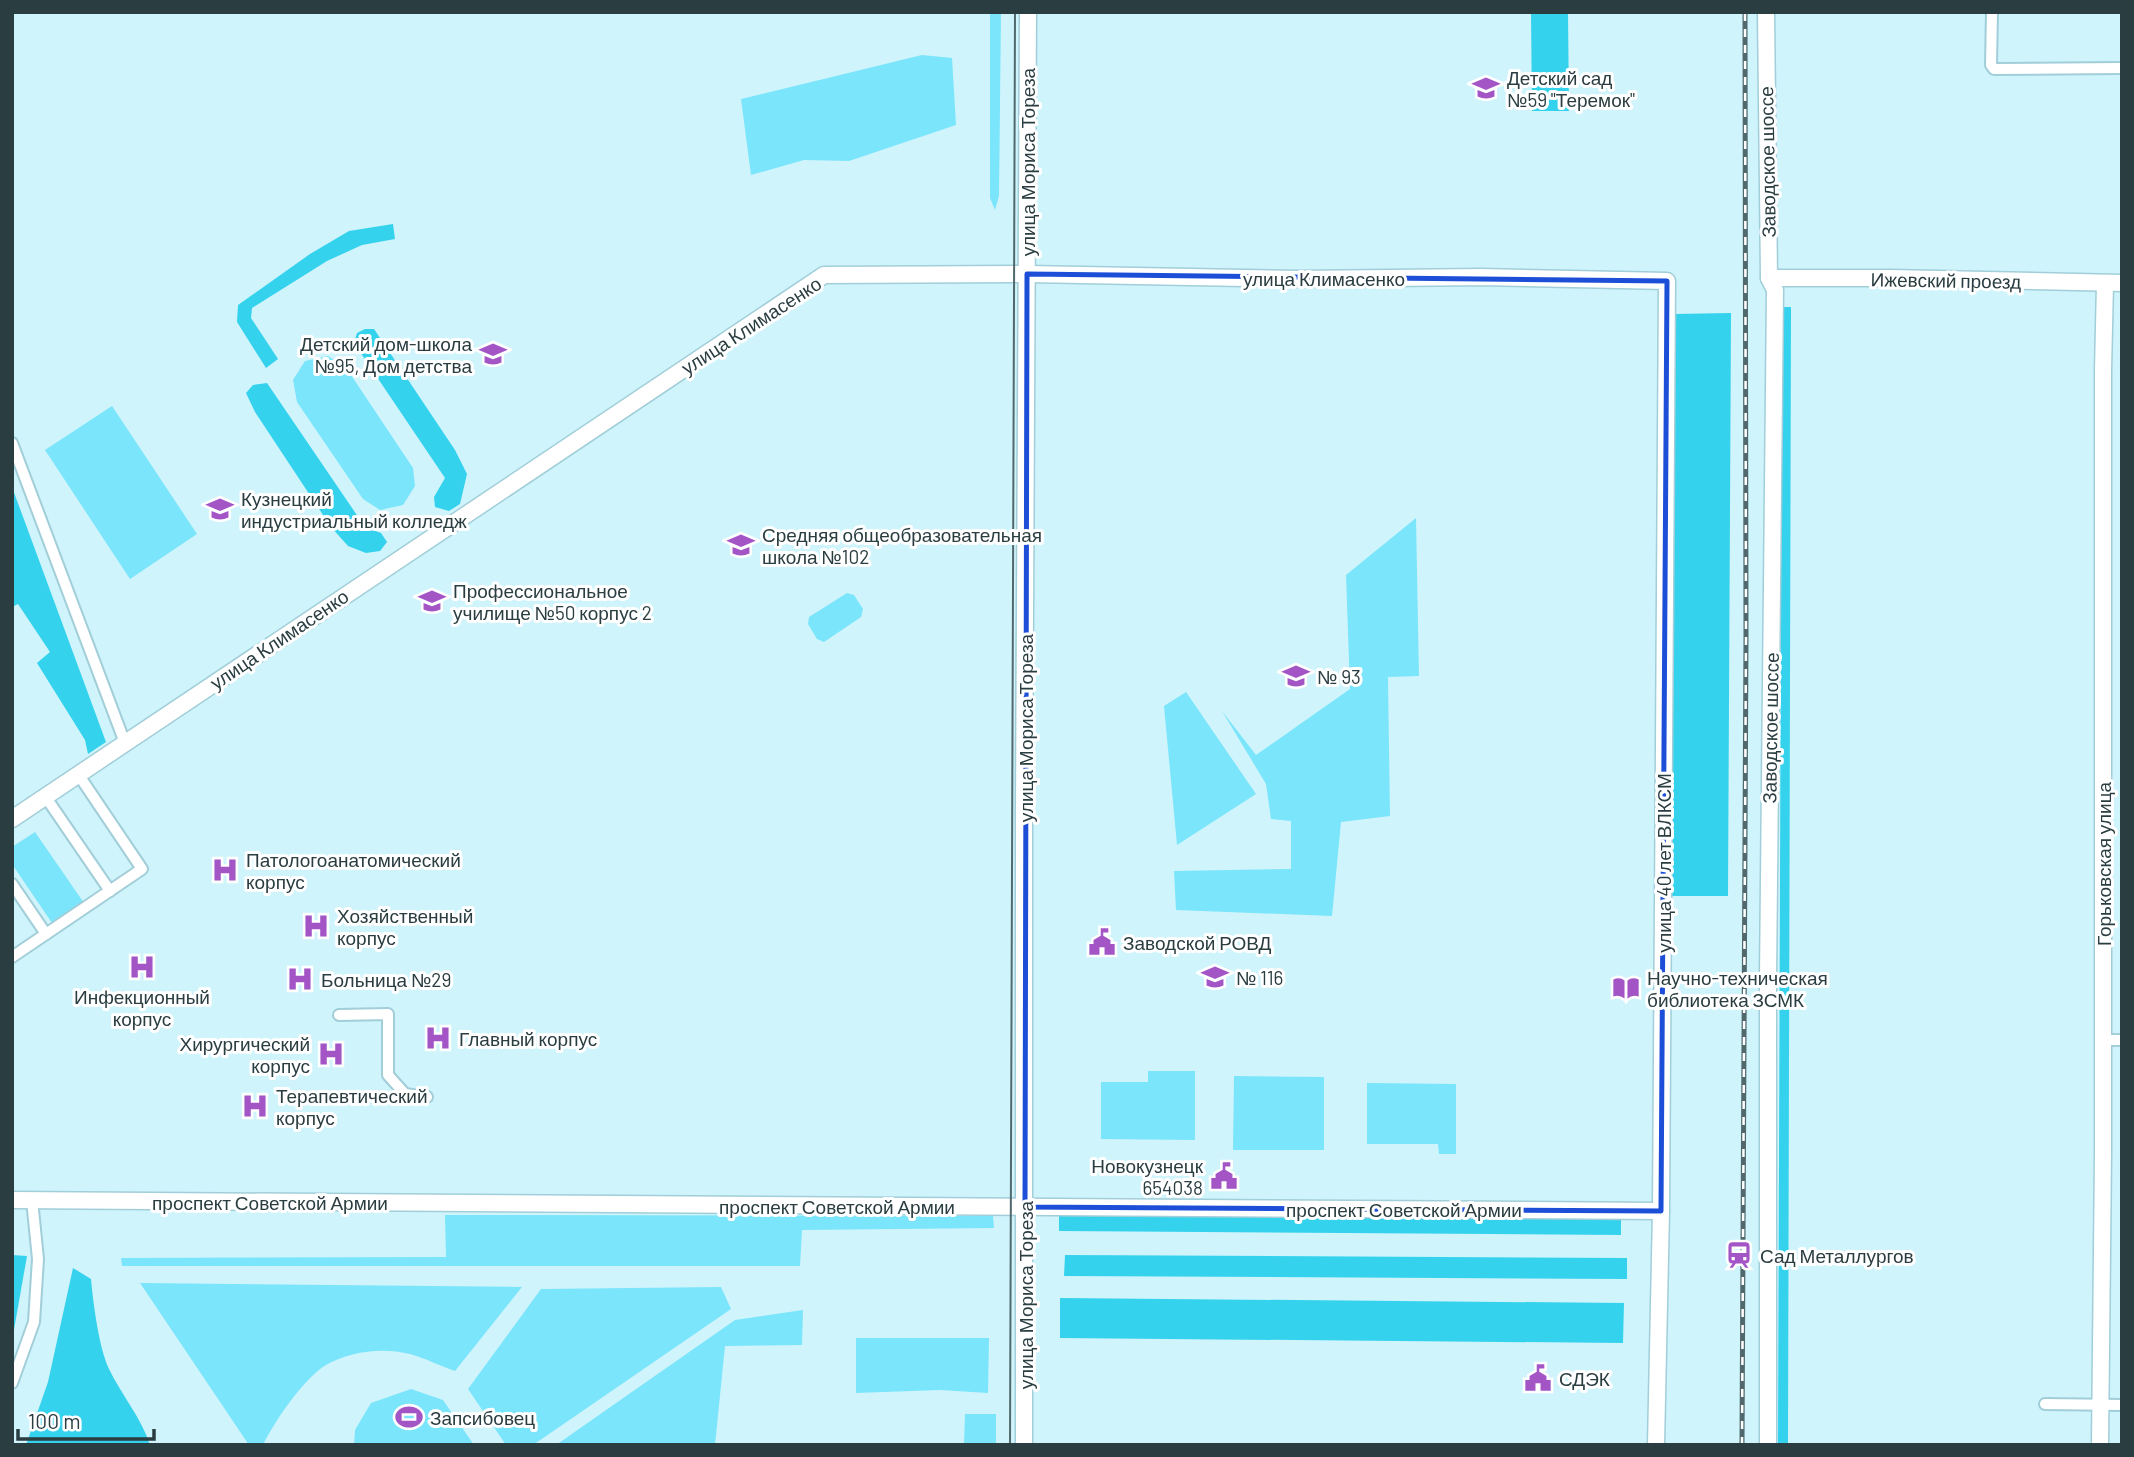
<svg xmlns="http://www.w3.org/2000/svg" width="2134" height="1457" viewBox="0 0 2134 1457" font-family="Barlow,sans-serif">
<style>
.green{fill:#7be5fb}
.forest{fill:#35d2ee}
.lines{fill:none;stroke-linecap:round;stroke-linejoin:round}
.street-casing{stroke:#a1ced8;stroke-width:14}
.secondary-casing{stroke:#a1ced8;stroke-width:19}
.street{stroke:#fff;stroke-width:10}
.secondary{stroke:#fff;stroke-width:16}
.tram{stroke:#51696d;stroke-width:2}
.rail-casing{stroke:#51696d;stroke-width:5}
.rail{stroke:#fff;stroke-width:2.5;stroke-dasharray:8;stroke-linecap:butt}
.marked{fill:none;stroke:#1d4ed8;stroke-width:5;stroke-linejoin:round}
.labels{text-anchor:middle;dominant-baseline:central;stroke-width:6;stroke-linejoin:round;paint-order:stroke}
.poi-label{font-size:19px;fill:#2a3d41;stroke:#fff;text-anchor:start}
.street-label{font-size:19px;fill:#2a3d41;stroke:#fff}
</style>
<rect width="100%" height="100%" fill="#cff4fc"/>
<g class="green">
<polygon points="990,12 1001,12 999,196 995,210 990,198"/>
<polygon points="922,55 952,58 956,125 849,161 804,160 751,175 741,99"/>
<polygon points="328,356 347,369 413,468 415,486 403,505 380,510 363,499 297,402 293,380 305,361"/>
<polygon points="112,406 197,534 130,579 45,450"/>
<polygon points="1416,518 1419,676 1388,677 1390,816 1341,822 1332,916 1176,910 1174,871 1291,869 1291,821 1271,819 1266,784 1222,711 1256,755 1350,689 1346,575"/>
<polygon points="847,593 854,595 863,609 861,617 824,642 817,639 808,624 809,617"/>
<polygon points="1186,692 1256,794 1177,845 1164,706"/>
<polygon points="35,832 84,903 52,923 12,864 12,847"/>
<polygon points="1148,1071 1195,1071 1195,1140 1101,1139 1101,1082 1148,1082"/>
<polygon points="1234,1076 1324,1077 1324,1150 1233,1150"/>
<polygon points="1367,1083 1456,1084 1456,1154 1439,1154 1438,1144 1367,1144"/>
<polygon points="445,1215 993,1216 994,1228 802,1230 800,1266 122,1266 121,1258 446,1257"/>
<path d="M140,1283L522,1287L455,1371C440,1366 425,1358 410,1354C384,1347 349,1351 326,1365C304,1378 274,1422 263,1445H249Z"/>
<polygon points="721,1287 731,1309 533,1445 506,1445 468,1389 541,1289"/>
<polygon points="803,1310 802,1345 725,1346 715,1445 556,1445 735,1320"/>
<polygon points="856,1338 989,1338 988,1393 940,1390 856,1393"/>
<polygon points="411,1389 443,1400 474,1445 354,1445 355,1430 371,1403"/>
<polygon points="965,1414 996,1414 996,1445 964,1445"/>
</g>
<g class="forest">
<polygon points="1531,12 1568,12 1569,111 1532,111"/>
<polygon points="393,224 395,239 362,245 327,261 252,308 251,318 278,359 266,368 237,322 238,305 310,254 349,231"/>
<polygon points="1782,307 1791,307 1788,1445 1778,1445"/>
<polygon points="1731,313 1728,896 1671,896 1674,314"/>
<polygon points="365,329 374,329 455,450 467,474 460,504 449,511 435,507 434,497 445,478 354,343 357,333"/>
<polygon points="267,383 365,527 381,533 387,542 380,551 366,553 348,546 331,527 255,412 246,393 253,385"/>
<polygon points="12,487 106,742 88,754 85,740 37,663 50,652 18,604 12,607"/>
<polygon points="1059,1210 1621,1213 1621,1235 1059,1231"/>
<polygon points="12,1255 27,1256 12,1341"/>
<polygon points="1065,1255 1627,1258 1627,1279 1064,1276"/>
<path d="M73,1268L91,1279C93,1302 99,1349 109,1369C121,1394 142,1419 150,1445H26L48,1382Z"/>
<polygon points="1060,1298 1624,1303 1623,1343 1060,1338"/>
</g>
<g class="lines">
<defs>
<g id="street">
<polyline points="1992,12 1991,65 1994,69 2122,68"/>
<polyline points="12,443 125,743"/>
<polyline points="45,796 110,891"/>
<polyline points="12,884 46,934"/>
<polyline points="12,957 142,869 78,774"/>
<polyline points="339,1015 388,1014 388,1075 405,1094 427,1097"/>
<polyline points="2104,1040 2122,1040"/>
<polyline points="12,1383 34,1322 38,1259 32,1200"/>
<polyline points="2045,1404 2122,1405"/>
</g>
<g id="secondary">
<polyline points="1766,12 1769,278 1775,290 1768,978 1768,1445"/>
<polyline points="1769,278 1890,278 2122,283"/>
<polyline points="12,819 824,275 1027,274 1298,279 1481,277 1667,281 1661,1211 1656,1445"/>
<polyline points="12,1200 1661,1211"/>
<polyline points="1024,1445 1024,809 1028,12"/>
<polyline points="2100,1445 2103,1153 2103,370 2105,284"/>
</g>
</defs>
<use href="#street" class="street-casing"/>
<use href="#secondary" class="secondary-casing"/>
<use href="#street" class="street"/>
<use href="#secondary" class="secondary"/>
<polyline class="tram" points="1010,1445 1015,12"/>
<defs>
<polyline id="rail" points="1742,1445 1746,637 1745,12"/>
</defs>
<use href="#rail" class="rail-casing"/>
<use href="#rail" class="rail"/>
</g>
<path class="marked" d="M1027,274L1667,281L1661,1211L1025,1207Z"/>
<defs>
<symbol id="school-bare" viewBox="-9 -9 18 18"><path d="M0-5L7-2L0 1L-7-2ZM-4 1L0 2.5L4 1V4Q0 6-4 4Z" fill="#a355c6" stroke="#fff" stroke-width="2.5" paint-order="stroke"/></symbol>
<symbol id="university-bare" viewBox="-9 -9 18 18"><path d="M0-5L7-2L0 1L-7-2ZM-4 1L0 2.5L4 1V4Q0 6-4 4Z" fill="#a355c6" stroke="#fff" stroke-width="2.5" paint-order="stroke"/></symbol>
<symbol id="hospital-bare" viewBox="-9 -9 18 18"><path d="M-5-5h3v3.5h4V-5h3V5h-3V1.5h-4V5h-3Z" fill="#a355c6" stroke="#fff" stroke-width="2.5" paint-order="stroke"/></symbol>
<symbol id="civic-bare" viewBox="-9 -9 18 18"><path d="M-.6-6.5H3V-4.5H.6V-3L4-1V1h2V6H-6V1h2V-1L-.6-3ZM-1.2 2.5V6h2.4V2.5Z" fill="#a355c6" stroke="#fff" stroke-width="2.5" paint-order="stroke"/></symbol>
<symbol id="library-bare" viewBox="-9 -9 18 18"><path d="M-6-4Q-3-5.5-.7-3.5V5Q-3 3-6 4ZM6-4Q3-5.5 .7-3.5V5Q3 3 6 4Z" fill="#a355c6" stroke="#fff" stroke-width="2.5" paint-order="stroke"/></symbol>
<symbol id="station-bare" viewBox="-9 -9 18 18"><path d="M-3-6H3Q5-6 5-4V2Q5 4 3 4L4.5 6H3L1.5 4h-3L-3 6H-4.5L-3 4Q-5 4-5 2V-4Q-5-6-3-6ZM-3.5-4v3h7v-3ZM-3.5 1v1.5H-2V1ZM2 1v1.5H3.5V1Z" fill="#a355c6" stroke="#fff" stroke-width="2.5" paint-order="stroke"/></symbol>
<symbol id="stadium-bare" viewBox="-9 -9 18 18"><path d="M0-5a6.5 5 0 1 0 0 10a6.5 5 0 1 0 0-10ZM-3.5-1.8h7v3.6h-7Z" fill="#a355c6" stroke="#fff" stroke-width="2.5" paint-order="stroke"/></symbol>
</defs>
<g fill-rule="evenodd">
<use href="#school-bare" x="1467" y="69" width="38" height="38"/>
<use href="#school-bare" x="474" y="335" width="38" height="38"/>
<use href="#university-bare" x="201" y="490" width="38" height="38"/>
<use href="#school-bare" x="722" y="526" width="38" height="38"/>
<use href="#university-bare" x="413" y="582" width="38" height="38"/>
<use href="#school-bare" x="1277" y="657" width="38" height="38"/>
<use href="#hospital-bare" x="206" y="851" width="38" height="38"/>
<use href="#hospital-bare" x="297" y="907" width="38" height="38"/>
<use href="#civic-bare" x="1083" y="923" width="38" height="38"/>
<use href="#hospital-bare" x="123" y="948" width="38" height="38"/>
<use href="#school-bare" x="1196" y="958" width="38" height="38"/>
<use href="#hospital-bare" x="281" y="960" width="38" height="38"/>
<use href="#library-bare" x="1607" y="969" width="38" height="38"/>
<use href="#hospital-bare" x="419" y="1019" width="38" height="38"/>
<use href="#hospital-bare" x="312" y="1035" width="38" height="38"/>
<use href="#hospital-bare" x="236" y="1087" width="38" height="38"/>
<use href="#civic-bare" x="1205" y="1157" width="38" height="38"/>
<use href="#station-bare" x="1720" y="1236" width="38" height="38"/>
<use href="#civic-bare" x="1519" y="1359" width="38" height="38"/>
<use href="#stadium-bare" x="390" y="1398" width="38" height="38"/>
</g>
<g class="labels">
<g class="poi-label">
<text x="1507" y="77">Детский сад<tspan x="1507" dy="22">№59 "Теремок"</tspan></text>
<text x="472" y="343" text-anchor="end">Детский дом-школа<tspan x="472" dy="22">№95, Дом детства</tspan></text>
<text x="241" y="498">Кузнецкий<tspan x="241" dy="22">индустриальный колледж</tspan></text>
<text x="762" y="534">Средняя общеобразовательная<tspan x="762" dy="22">школа №102</tspan></text>
<text x="453" y="590">Профессиональное<tspan x="453" dy="22">училище №50 корпус 2</tspan></text>
<text x="1317" y="676">№ 93</text>
<text x="246" y="859">Патологоанатомический<tspan x="246" dy="22">корпус</tspan></text>
<text x="337" y="915">Хозяйственный<tspan x="337" dy="22">корпус</tspan></text>
<text x="1123" y="942">Заводской РОВД</text>
<text x="1236" y="977">№ 116</text>
<text x="1647" y="977">Научно-техническая<tspan x="1647" dy="22">библиотека ЗСМК</tspan></text>
<text x="321" y="979">Больница №29</text>
<text x="142" y="996" text-anchor="middle">Инфекционный<tspan x="142" dy="22">корпус</tspan></text>
<text x="459" y="1038">Главный корпус</text>
<text x="310" y="1043" text-anchor="end">Хирургический<tspan x="310" dy="22">корпус</tspan></text>
<text x="276" y="1095">Терапевтический<tspan x="276" dy="22">корпус</tspan></text>
<text x="1203" y="1165" text-anchor="end">Новокузнецк<tspan x="1203" dy="22">654038</tspan></text>
<text x="1760" y="1255">Сад Металлургов</text>
<text x="1559" y="1378">СДЭК</text>
<text x="430" y="1417">Запсибовец</text>
</g>
<g class="street-label">
<text transform="translate(1027 162) rotate(-90)">улица Мориса Тореза</text>
<text transform="translate(1767 162) rotate(-91)">Заводское шоссе</text>
<text x="1324" y="278">улица Климасенко</text>
<text transform="translate(1946 280) rotate(1)">Ижевский проезд</text>
<text transform="translate(751 325) rotate(-33)">улица Климасенко</text>
<text transform="translate(279 639) rotate(-34)">улица Климасенко</text>
<text transform="translate(1025 728) rotate(-90)">улица Мориса Тореза</text>
<text transform="translate(1770 728) rotate(-89)">Заводское шоссе</text>
<text transform="translate(1663 863) rotate(-90)">улица 40 лет ВЛКСМ</text>
<text transform="translate(2103 864) rotate(-90)">Горьковская улица</text>
<text x="270" y="1202">проспект Советской Армии</text>
<text x="837" y="1206">проспект Советской Армии</text>
<text x="1404" y="1209">проспект Советской Армии</text>
<text transform="translate(1025 1295) rotate(-90)">улица Мориса Тореза</text>
</g>
</g>
<rect width="2134" height="1457" fill="none" stroke="#2a3d41" stroke-width="28"/>
<path d="M18 1429v10h136v-10" fill="none" stroke="#2a3d41" stroke-width="3.5"/>
<text x="28" y="1429" font-size="21" fill="#2a3d41" stroke="#ffffff" stroke-width="5" paint-order="stroke">100 m</text>
</svg>
